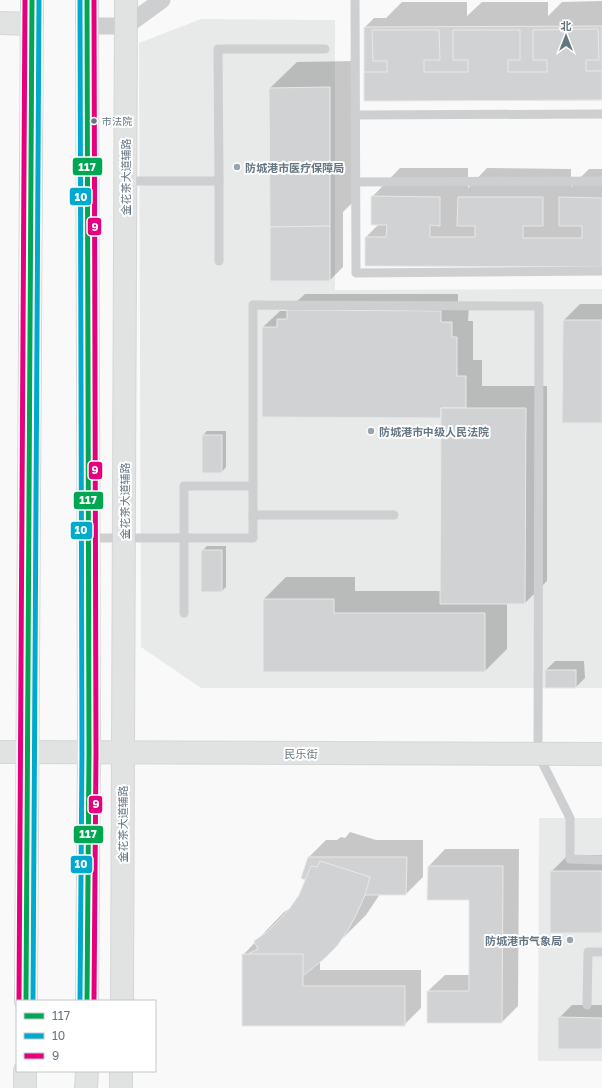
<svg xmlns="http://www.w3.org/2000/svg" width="602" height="1088" viewBox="0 0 602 1088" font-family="'Golos Text','Noto Sans SC',sans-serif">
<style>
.built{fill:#e8e9e9}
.shadow{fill:#0003}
.building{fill:#d0d2d3;stroke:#e8e8e8}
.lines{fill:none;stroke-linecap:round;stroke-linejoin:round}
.secondary-casing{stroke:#d5d6d7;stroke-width:24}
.highway-casing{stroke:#d5d6d6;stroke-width:24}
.lane{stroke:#cecfd0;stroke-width:9}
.street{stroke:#cecfd0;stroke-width:17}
.secondary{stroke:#e1e2e2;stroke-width:22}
.highway{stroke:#e1e2e2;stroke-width:22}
.bus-1-casing{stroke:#fff;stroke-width:8}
.bus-2-casing{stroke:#fff;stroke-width:8}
.bus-3-casing{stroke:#fff;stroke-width:8}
.bus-1{stroke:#00a651;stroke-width:5}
.bus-2{stroke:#00a9ce;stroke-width:5}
.bus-3{stroke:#e5007d;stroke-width:5}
.bus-dot{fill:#657683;stroke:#fff;stroke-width:1.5}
.poi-dot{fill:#99a4ac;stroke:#fff;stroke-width:1.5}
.labels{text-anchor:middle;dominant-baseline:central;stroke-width:4;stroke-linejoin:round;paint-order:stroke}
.bus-label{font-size:10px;fill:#657683;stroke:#fff;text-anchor:start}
.poi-label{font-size:11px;font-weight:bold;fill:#657683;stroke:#fff;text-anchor:start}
.street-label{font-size:11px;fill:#657683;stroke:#fff}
.line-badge{stroke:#fff;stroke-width:1.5}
.badge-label{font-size:11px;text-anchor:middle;font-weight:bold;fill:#fff}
</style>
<rect width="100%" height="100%" fill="#f9f9f9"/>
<g class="built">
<polygon points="201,19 335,20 335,290 602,289 602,688 201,688 141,647 139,43"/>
<polygon points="539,818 602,818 602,1061 538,1061"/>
</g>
<g class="shadow">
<polygon points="602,1 602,99 365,27 374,18 386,18 402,2 467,2 467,16 482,2 548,2 548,16 562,2"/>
<polygon points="356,61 356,199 343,212 343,267 330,280 271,280 270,88 297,62"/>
<polygon points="400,168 468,168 468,188 487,168 571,169 571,187 589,169 602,169 602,266 366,237 379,224 372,197"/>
<polygon points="305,294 458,294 458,305 469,305 468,321 473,321 473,360 482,360 482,386 547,386 547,581 525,603 507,603 507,649 485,671 264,671 264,599 286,577 355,577 355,591 442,591 442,415 263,327 280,311 286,311"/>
<polygon points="580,304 602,304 602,422 564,320"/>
<polygon points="207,431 226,431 226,467 222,472 203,435"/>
<polygon points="207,546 226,546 226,587 222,591 202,551"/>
<polygon points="555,661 584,661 585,678 576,687 546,670"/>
<polygon points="350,832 376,840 423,840 423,877 406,894 380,894 366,915 320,961 320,970 421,970 421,1008 404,1025 243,1025 243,955 284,912 292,907 300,895 306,880 309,857 326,840 337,840 341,837 345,838"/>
<polygon points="445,849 519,849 518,1006 502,1022 428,991 445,975 470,975 470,899 429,866"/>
<polygon points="568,855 602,855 602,932 551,872"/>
<polygon points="572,1005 602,1005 602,1048 559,1018"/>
</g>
<g class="building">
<polygon points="602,26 602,100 364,101 364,27"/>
<polygon points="598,29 599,60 586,60 586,71 602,71 602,100 364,101 364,72 387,72 387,61 373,61 372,30 439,30 440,60 424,60 424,72 468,72 468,60 453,60 453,30 520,30 520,60 508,60 508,72 547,72 547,60 533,60 533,30"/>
<polygon points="330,87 330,226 270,227 269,88"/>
<polygon points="371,196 440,197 440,226 430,225 430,237 475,237 475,226 457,226 458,197 543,197 543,226 523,226 523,238 582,238 582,226 559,226 559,197 602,198 602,267 365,266 365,237 386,237 387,225 371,225"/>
<polygon points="330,226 330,281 270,281 270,227"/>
<polygon points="287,310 441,311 441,322 452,322 452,337 457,337 457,376 466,376 466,408 441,408 441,418 262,417 262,327 277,327 277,319 287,319"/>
<polygon points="563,320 602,320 602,423 562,423"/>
<polygon points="441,408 526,408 525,604 440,604"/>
<rect x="202" y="435" width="20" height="38"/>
<rect x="201" y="550" width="21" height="42"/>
<polygon points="263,599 334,599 334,613 485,613 485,672 263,672"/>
<rect x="545" y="670" width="31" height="18"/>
<polygon points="308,857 407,857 406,895 365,895 305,880 301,878"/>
<polygon points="320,861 370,877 365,895 357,913 348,930 337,946 325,958 298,980 283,988 267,995 248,954 258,949 254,941 267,932 279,920 290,908 299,895 311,866 317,867"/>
<polygon points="428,866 503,866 502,1023 427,1023 427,991 469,991 469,900 427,900"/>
<rect x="550" y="871" width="52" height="62"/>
<polygon points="242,954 303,954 303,986 405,986 405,1026 242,1026"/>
<polygon points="558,1017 602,1018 602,1049 558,1049"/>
</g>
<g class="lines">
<defs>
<g id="secondary">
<polyline points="0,23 32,24"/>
<polyline points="0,752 602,754"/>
<polyline points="122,1001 126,0"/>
<polyline points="121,1088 121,1071"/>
</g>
<g id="highway">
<polyline points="87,0 89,753 87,1001"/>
<polyline points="26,1001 32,0"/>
<polyline points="25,1088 25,1071"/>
<polyline points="86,1088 87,1071"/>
</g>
</defs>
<use href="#secondary" class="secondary-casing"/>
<use href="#highway" class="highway-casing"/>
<g class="lane">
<polyline points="355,0 356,273 602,271"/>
<polyline points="355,115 602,114"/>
<polyline points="125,181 219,181 218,49 325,49"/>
<polyline points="219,181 219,261"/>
<polyline points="356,182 602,181"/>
<polyline points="253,515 394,515"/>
<polyline points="88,538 253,538 253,305 539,306 538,754 570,818 570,859 602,860"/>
<polyline points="184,613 184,486 253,486"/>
<polyline points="587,1005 588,952 602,952"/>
</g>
<polyline class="street" points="87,26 126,26 162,0"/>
<use href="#secondary" class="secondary"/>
<use href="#highway" class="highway"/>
<defs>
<g id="bus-1">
<polyline points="87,0 89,753 87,1001"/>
<polyline points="26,1001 32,0"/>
</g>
<g id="bus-2">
<polyline points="80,0 82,753 80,1001"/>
<polyline points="33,1001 39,0"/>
</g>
<g id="bus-3">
<polyline points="94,0 96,753 94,1001"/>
<polyline points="19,1001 25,0"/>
</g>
</defs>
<use href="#bus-1" class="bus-1-casing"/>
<use href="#bus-2" class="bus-2-casing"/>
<use href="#bus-3" class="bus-3-casing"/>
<use href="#bus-1" class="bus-1"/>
<use href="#bus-2" class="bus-2"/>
<use href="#bus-3" class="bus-3"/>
</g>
<circle class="bus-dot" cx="94" cy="121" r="3.5"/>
<g class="poi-dot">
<circle cx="237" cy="167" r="4"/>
<circle cx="371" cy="431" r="4"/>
<circle cx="570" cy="940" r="4"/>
</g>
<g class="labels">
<g class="bus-label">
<text x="102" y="121">巿法院</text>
</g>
<g class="poi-label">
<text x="245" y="167">防城港市医疗保障局</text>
<text x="379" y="431">防城港市中级人民法院</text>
<text x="562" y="940" text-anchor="end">防城港市气象局</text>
</g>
<g class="street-label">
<text transform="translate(125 177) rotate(-90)">金花茶大道辅路</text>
<text transform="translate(124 501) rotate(-90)">金花茶大道辅路</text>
<text x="301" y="753">民乐街</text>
<text transform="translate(122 824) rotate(-90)">金花茶大道辅路</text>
</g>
</g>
<g class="line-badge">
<rect x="72" y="157" width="31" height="19" rx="4" fill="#00a651"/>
<rect x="69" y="187" width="23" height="19" rx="4" fill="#00a9ce"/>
<rect x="87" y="217" width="15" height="19" rx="4" fill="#e5007d"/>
<rect x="88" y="461" width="15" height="19" rx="4" fill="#e5007d"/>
<rect x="73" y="491" width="31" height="19" rx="4" fill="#00a651"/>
<rect x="70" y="521" width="23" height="19" rx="4" fill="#00a9ce"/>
<rect x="88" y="795" width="15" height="19" rx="4" fill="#e5007d"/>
<rect x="73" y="825" width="31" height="19" rx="4" fill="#00a651"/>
<rect x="70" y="855" width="23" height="19" rx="4" fill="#00a9ce"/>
</g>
<g class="badge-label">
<text x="87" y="171">117</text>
<text x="81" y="201">10</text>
<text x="95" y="231">9</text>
<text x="95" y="474">9</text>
<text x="88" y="504">117</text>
<text x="81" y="534">10</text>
<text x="96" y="808">9</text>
<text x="88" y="838">117</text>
<text x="81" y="868">10</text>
</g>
<rect x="16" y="1000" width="140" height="72" fill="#ffffff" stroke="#c1c8cd"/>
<rect x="24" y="1013" width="20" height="6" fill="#00a651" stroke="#c1c8cd"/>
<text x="52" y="1020" font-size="12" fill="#657683">117</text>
<rect x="24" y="1033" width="20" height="6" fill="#00a9ce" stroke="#c1c8cd"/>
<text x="52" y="1040" font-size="12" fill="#657683">10</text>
<rect x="24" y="1053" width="20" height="6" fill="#e5007d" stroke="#c1c8cd"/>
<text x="52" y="1060" font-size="12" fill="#657683">9</text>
<g transform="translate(566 36)" stroke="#ffffff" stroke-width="3" paint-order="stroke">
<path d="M0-3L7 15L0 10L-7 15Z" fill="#657683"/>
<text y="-6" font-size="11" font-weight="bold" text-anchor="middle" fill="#657683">北</text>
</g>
</svg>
